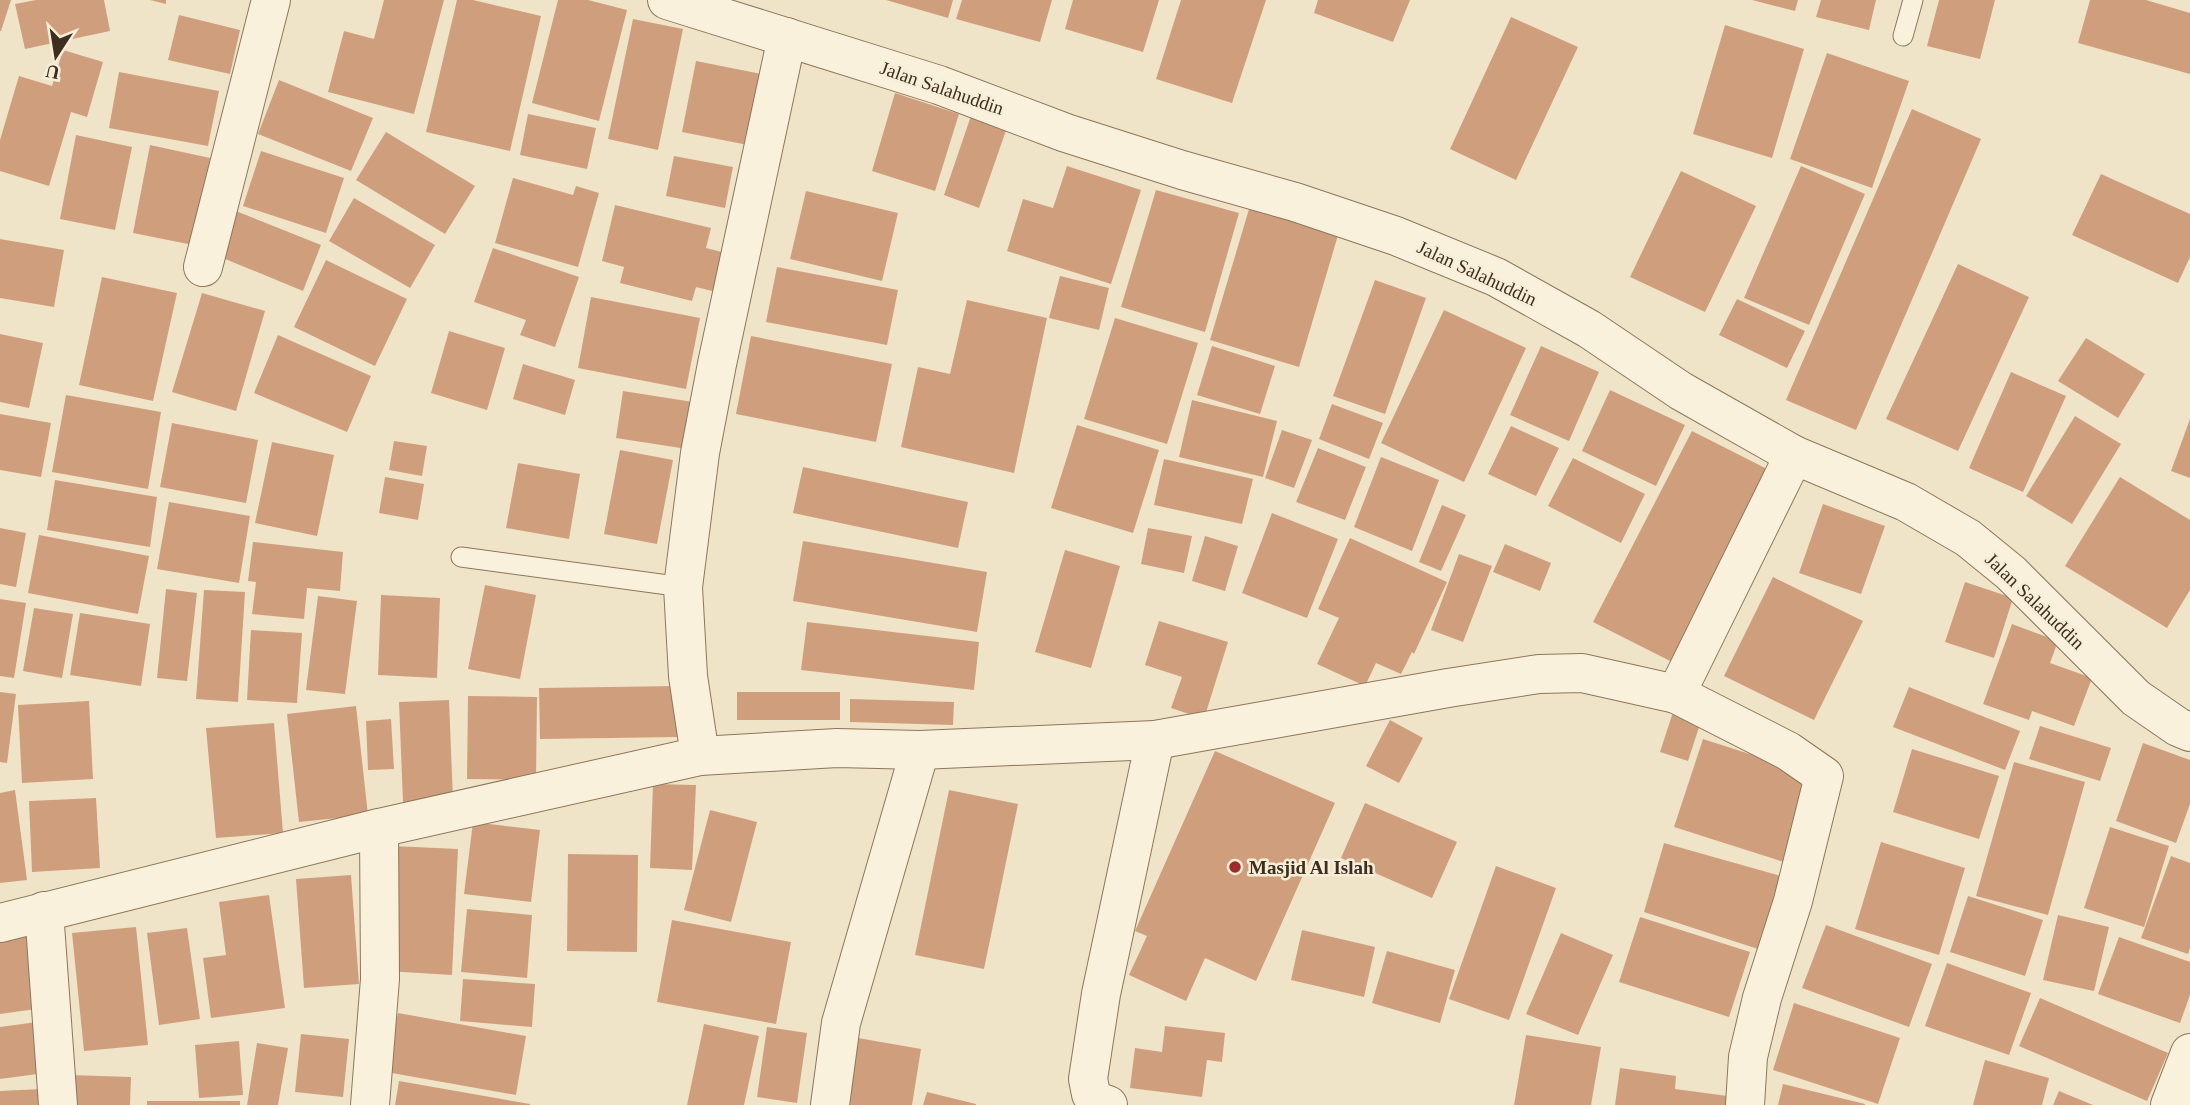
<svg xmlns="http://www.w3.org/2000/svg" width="2190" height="1105" viewBox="0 0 2190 1105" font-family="'Times New Roman',serif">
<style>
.building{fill:#cf9f7d}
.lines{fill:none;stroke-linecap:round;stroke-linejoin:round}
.lane-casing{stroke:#8d765c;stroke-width:21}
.street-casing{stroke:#8d765c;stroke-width:40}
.lane{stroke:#faf1dc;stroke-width:19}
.street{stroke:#faf1dc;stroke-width:38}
.poi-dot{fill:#9e2a2b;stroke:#f7eed8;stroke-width:2.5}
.labels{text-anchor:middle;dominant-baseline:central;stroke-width:5;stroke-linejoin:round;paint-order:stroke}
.street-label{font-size:19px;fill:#3d2e20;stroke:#f7eed8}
.poi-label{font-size:19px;font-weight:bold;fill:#3d2e20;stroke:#f7eed8;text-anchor:start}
</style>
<rect width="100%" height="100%" fill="#f0e4c8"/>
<g class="building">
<polygon points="0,0 11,0 1,31 0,31"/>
<polygon points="36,0 104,0 110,31 25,49 15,4"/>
<polygon points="150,0 166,0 166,4"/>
<polygon points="384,0 444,0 414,114 328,92 344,31 374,39"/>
<polygon points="457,0 473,0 541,16 510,151 426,132"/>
<polygon points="558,0 588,0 627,10 599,121 532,103"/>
<polygon points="886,0 953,0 948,18"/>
<polygon points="962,0 1052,0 1040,42 956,19"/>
<polygon points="1073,0 1159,0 1143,52 1065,29"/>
<polygon points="1181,0 1266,0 1232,103 1156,79"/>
<polygon points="1318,0 1410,0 1393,42 1314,13"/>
<polygon points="1752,0 1798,0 1795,11"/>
<polygon points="1821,0 1876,0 1869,30 1816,17"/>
<polygon points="1939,0 1995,0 1980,59 1927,46"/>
<polygon points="2090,0 2146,0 2190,13 2190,74 2078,43"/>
<polygon points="179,15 240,30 230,74 168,60"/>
<polygon points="1511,17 1578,47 1516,180 1450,149"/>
<polygon points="633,19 683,29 658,150 608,139"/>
<polygon points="1725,25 1804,49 1772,158 1693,134"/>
<polygon points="63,50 103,62 87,117 71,112 49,186 0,171 0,140 19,76 52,86"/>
<polygon points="1827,53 1909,81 1872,188 1790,159"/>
<polygon points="696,61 767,75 753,146 682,132"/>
<polygon points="119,72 219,91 208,146 109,128"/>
<polygon points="279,80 373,118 351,171 258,134"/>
<polygon points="895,93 959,114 935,191 872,171"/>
<polygon points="974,107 1010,119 979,208 944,195"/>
<polygon points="1912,109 1981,139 1856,430 1786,400"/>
<polygon points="528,114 596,128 587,169 520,155"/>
<polygon points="386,132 475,186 445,234 356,180"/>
<polygon points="76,135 132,147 115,230 60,219"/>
<polygon points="150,145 210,158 193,245 133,233"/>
<polygon points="261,151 344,178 326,233 243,206"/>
<polygon points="674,156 733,167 725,208 666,196"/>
<polygon points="1067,166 1141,190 1111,284 1007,251 1023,199 1053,208"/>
<polygon points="1801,166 1865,194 1809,325 1744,298"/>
<polygon points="1681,171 1756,206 1705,312 1630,277"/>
<polygon points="2101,174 2190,214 2190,257 2178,283 2072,235"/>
<polygon points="513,178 573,195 576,186 599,193 578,267 495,243"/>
<polygon points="1156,190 1239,213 1205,332 1121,307"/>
<polygon points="806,191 898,213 882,281 790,259"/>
<polygon points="354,198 435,245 410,288 329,241"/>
<polygon points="1252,199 1341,225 1299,367 1210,340"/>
<polygon points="615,205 711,228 706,248 726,253 716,292 696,287 692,301 620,283 624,267 602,261"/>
<polygon points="236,211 321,245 303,291 218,256"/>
<polygon points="0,239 64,250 54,307 0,298"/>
<polygon points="493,248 579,277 555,347 520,335 526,320 474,302"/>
<polygon points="326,260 407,299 375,366 294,327"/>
<polygon points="1958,264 2029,297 1958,451 1886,419"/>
<polygon points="777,267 898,290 887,345 766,322"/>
<polygon points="1060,276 1109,288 1099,330 1049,318"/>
<polygon points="102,277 177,293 153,401 79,385"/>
<polygon points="1375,280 1426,298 1385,414 1333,396"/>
<polygon points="202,293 265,311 236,411 172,392"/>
<polygon points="591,297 700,318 686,389 578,368"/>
<polygon points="1737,299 1805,331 1787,368 1719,335"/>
<polygon points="967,300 1047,318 1014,473 901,447 918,367 950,374"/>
<polygon points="1444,310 1526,348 1464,482 1381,443"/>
<polygon points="1115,318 1198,343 1167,444 1084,419"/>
<polygon points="449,331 505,348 487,410 431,393"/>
<polygon points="0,334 43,343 29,408 0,402"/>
<polygon points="278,335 371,376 347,432 254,393"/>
<polygon points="751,336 892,364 876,442 736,414"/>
<polygon points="2086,338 2145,374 2118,418 2058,381"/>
<polygon points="1212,346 1275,366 1260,414 1197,395"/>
<polygon points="1541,346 1599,372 1569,441 1510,415"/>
<polygon points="523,364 575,380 565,415 513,399"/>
<polygon points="2011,372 2066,396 2023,492 1969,468"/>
<polygon points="1610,390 1685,425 1656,486 1582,451"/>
<polygon points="623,391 693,402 687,449 616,438"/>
<polygon points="66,395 161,412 148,489 52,472"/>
<polygon points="1192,400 1277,421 1263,477 1179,457"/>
<polygon points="1332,404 1383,423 1369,459 1319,439"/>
<polygon points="0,414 51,423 41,477 0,470"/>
<polygon points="2075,416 2121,444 2072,524 2026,496"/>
<polygon points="2190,419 2190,478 2171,471"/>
<polygon points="172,423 258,440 246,503 160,487"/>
<polygon points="1077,425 1159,450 1133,533 1051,508"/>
<polygon points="1511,426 1559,448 1536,496 1488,474"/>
<polygon points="1282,430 1312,440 1294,488 1265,478"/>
<polygon points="1692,431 1773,472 1674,663 1593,622"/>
<polygon points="394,441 427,446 422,476 389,470"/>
<polygon points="272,442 334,455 317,536 255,523"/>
<polygon points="1318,448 1366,467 1345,520 1296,502"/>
<polygon points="620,450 673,460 657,544 604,534"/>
<polygon points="1381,457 1439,480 1412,551 1354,527"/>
<polygon points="1573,458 1645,494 1621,543 1548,506"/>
<polygon points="1164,459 1253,479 1242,524 1154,505"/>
<polygon points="518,463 580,474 569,539 506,528"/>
<polygon points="803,467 968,502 958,548 793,513"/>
<polygon points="385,477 424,484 418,520 379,513"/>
<polygon points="2120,477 2190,520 2190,590 2167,628 2065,566"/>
<polygon points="55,480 157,497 150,547 47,530"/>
<polygon points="169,502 250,516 239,583 157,569"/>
<polygon points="1823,504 1885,526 1861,594 1799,573"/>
<polygon points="1442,505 1466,515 1441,571 1419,562"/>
<polygon points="1272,513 1338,539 1307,618 1242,593"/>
<polygon points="0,528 26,533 16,587 0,584"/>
<polygon points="1148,528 1192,536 1184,573 1141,564"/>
<polygon points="39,535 149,556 138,614 28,593"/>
<polygon points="1205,536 1238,546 1225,591 1192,581"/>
<polygon points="1350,538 1447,582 1414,654 1412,652 1401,674 1376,663 1365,686 1317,664 1339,618 1318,609"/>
<polygon points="803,541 987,572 977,632 793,601"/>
<polygon points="253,542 343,552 340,591 307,588 304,619 252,614 256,582 248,581"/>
<polygon points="1505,544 1551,563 1540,591 1493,572"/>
<polygon points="1065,550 1120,566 1091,668 1035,652"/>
<polygon points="1459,554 1492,566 1463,642 1431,630"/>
<polygon points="1773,577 1863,621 1814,720 1724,676"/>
<polygon points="1965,582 2013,598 1994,658 1945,642"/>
<polygon points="485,585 536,595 520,679 468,669"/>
<polygon points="166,589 197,593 187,681 157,678"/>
<polygon points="204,590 245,592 238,702 196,699"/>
<polygon points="381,595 440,598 437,678 378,675"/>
<polygon points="318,596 357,601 345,694 306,690"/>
<polygon points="0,599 26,603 14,678 0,676"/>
<polygon points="34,608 73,614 62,678 23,671"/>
<polygon points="80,613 150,624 141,686 70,675"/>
<polygon points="1159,621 1228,642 1204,719 1171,708 1182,677 1145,665"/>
<polygon points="807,622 979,642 974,690 801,670"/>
<polygon points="2012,624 2058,641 2050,663 2092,678 2074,726 2032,711 2029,720 1983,704"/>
<polygon points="251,630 302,633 297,703 247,700"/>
<polygon points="678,686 679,737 540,739 539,688"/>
<polygon points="1909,687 2020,731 2005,770 1893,727"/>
<polygon points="0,692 16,694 7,763 0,762"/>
<rect x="737" y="692" width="103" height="28"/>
<polygon points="468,696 537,697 536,780 467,779"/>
<polygon points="850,699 954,702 953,725 850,722"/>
<polygon points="449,700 453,800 403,802 399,702"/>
<polygon points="89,701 93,779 22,783 18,705"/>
<polygon points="356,706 368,815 299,822 287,714"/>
<polygon points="1674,709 1702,718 1688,761 1660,752"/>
<polygon points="391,719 394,769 368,770 366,721"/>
<polygon points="1390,720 1423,738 1399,783 1366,766"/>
<polygon points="274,723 283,833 216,838 206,728"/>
<polygon points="2040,726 2111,748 2100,781 2029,759"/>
<polygon points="1703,739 1815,775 1787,863 1674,827"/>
<polygon points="2143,743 2190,760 2190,804 2176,843 2116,821"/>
<polygon points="1912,749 1999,776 1979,839 1893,812"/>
<polygon points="1215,751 1335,803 1256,981 1205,958 1186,1001 1129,975 1147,936 1135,931"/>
<polygon points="2014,762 2085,782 2048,915 1976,896"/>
<polygon points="653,784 696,785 692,870 650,868"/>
<polygon points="15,790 27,880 0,883 0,793"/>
<polygon points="949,790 1018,804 984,969 915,955"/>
<polygon points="96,798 100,868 32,872 29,801"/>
<polygon points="1365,803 1457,842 1432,898 1341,858"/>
<polygon points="710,810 757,822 731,922 684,910"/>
<polygon points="473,822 540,830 531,902 464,894"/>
<polygon points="2110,827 2169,846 2144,927 2084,908"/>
<polygon points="1881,842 1965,868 1939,955 1855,929"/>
<polygon points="1664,843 1781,876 1758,949 1644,912"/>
<polygon points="393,846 458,849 452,975 386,971"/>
<polygon points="568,854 638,855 637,952 567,951"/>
<polygon points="2171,856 2190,863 2190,948 2188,954 2141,938"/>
<polygon points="1496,866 1556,888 1509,1020 1449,999"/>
<polygon points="351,875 359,984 304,988 296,879"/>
<polygon points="269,895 285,1008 211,1018 203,958 226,955 219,902"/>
<polygon points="1968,896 2043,920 2025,976 1950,952"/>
<polygon points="467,909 532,915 527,978 461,972"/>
<polygon points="2058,915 2109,927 2094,991 2043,980"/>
<polygon points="1640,917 1750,952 1729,1017 1619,982"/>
<polygon points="672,920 791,942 776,1024 657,1002"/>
<polygon points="1826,925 1932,964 1909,1027 1802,988"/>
<polygon points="136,927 148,1045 84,1051 72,933"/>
<polygon points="187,928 200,1019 159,1025 147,933"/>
<polygon points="1302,930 1375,947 1364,997 1291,980"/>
<polygon points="1561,933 1613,955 1578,1035 1526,1014"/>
<polygon points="26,935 36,1009 0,1014 0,938"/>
<polygon points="2119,937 2190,962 2190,995 2180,1023 2098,994"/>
<polygon points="1387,951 1455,970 1440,1023 1372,1003"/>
<polygon points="1947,963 2031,993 2009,1055 1925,1026"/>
<polygon points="463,979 535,984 532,1027 460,1021"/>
<polygon points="2040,998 2168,1053 2147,1101 2019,1046"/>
<polygon points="1794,1003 1900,1038 1878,1104 1773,1070"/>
<polygon points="398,1013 526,1036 516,1095 386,1072"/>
<polygon points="37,1022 45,1073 0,1079 0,1027"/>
<polygon points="704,1024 759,1036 744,1105 687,1105"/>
<polygon points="1165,1026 1225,1033 1222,1062 1207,1060 1202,1097 1130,1088 1135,1048 1162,1052"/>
<polygon points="767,1027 807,1033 797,1103 757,1097"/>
<polygon points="301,1034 349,1039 343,1097 295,1092"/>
<polygon points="1526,1035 1601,1047 1591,1105 1514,1105"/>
<polygon points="858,1038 921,1049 912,1105 848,1105"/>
<polygon points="239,1041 243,1095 199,1098 195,1045"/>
<polygon points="257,1043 288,1048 278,1105 247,1105"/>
<polygon points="1985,1060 2049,1078 2042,1105 1973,1105"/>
<polygon points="1620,1068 1676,1076 1675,1089 1735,1097 1734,1105 1615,1105"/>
<polygon points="70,1075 131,1077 130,1105 69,1105"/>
<polygon points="399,1081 530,1104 530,1105 395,1105"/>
<polygon points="1783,1084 1865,1104 1865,1105 1778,1105"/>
<polygon points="41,1089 41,1105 0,1105 0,1091"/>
<polygon points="2059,1091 2093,1105 2053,1105"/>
<polygon points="927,1092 976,1104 976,1105 923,1105"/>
<rect x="147" y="1101" width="93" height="4"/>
</g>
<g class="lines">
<defs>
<g id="lane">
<polyline points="1903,36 1913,0"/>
<polyline points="461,557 683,587"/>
</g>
<g id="street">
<polyline points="667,0 939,85 1066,133 1182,170 1295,202 1396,236 1496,277 1589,329 1681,391 1794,455 1906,502 1968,538 2011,573 2136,698 2178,727 2190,732"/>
<polyline points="203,267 271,0"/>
<polyline points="1676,694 1788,751 1824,776 1793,901 1762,998 1748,1057 1745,1105"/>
<polyline points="700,756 688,676 683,587 700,453 717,364 787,37"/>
<polyline points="44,911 58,1105"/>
<polyline points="0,923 379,828 700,756 837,748 920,750 1155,740 1448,688 1539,674 1582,673 1676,694 1794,455"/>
<polyline points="370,1105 380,979 379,828"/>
<polyline points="830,1105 841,1023 920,750"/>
<polyline points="1108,1105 1097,1101 1091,1094 1088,1079 1101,994 1155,740"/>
<polyline points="2170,1105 2190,1053"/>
</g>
</defs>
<use href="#lane" class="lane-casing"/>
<use href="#street" class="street-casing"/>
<use href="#lane" class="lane"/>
<use href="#street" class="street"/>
</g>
<circle class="poi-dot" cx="1235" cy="867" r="7"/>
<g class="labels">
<g class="street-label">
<text transform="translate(942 88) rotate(19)">Jalan Salahuddin</text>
<text transform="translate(1477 273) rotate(25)">Jalan Salahuddin</text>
<text transform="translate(2035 601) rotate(44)">Jalan Salahuddin</text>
</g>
<g class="poi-label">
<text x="1249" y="867">Masjid Al Islah</text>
</g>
</g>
<g transform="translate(56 56) rotate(192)" stroke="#f7eed8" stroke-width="5" paint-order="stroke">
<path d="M0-5L12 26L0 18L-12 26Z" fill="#3d2e20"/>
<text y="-10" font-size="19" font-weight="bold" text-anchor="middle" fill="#3d2e20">U</text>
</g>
</svg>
